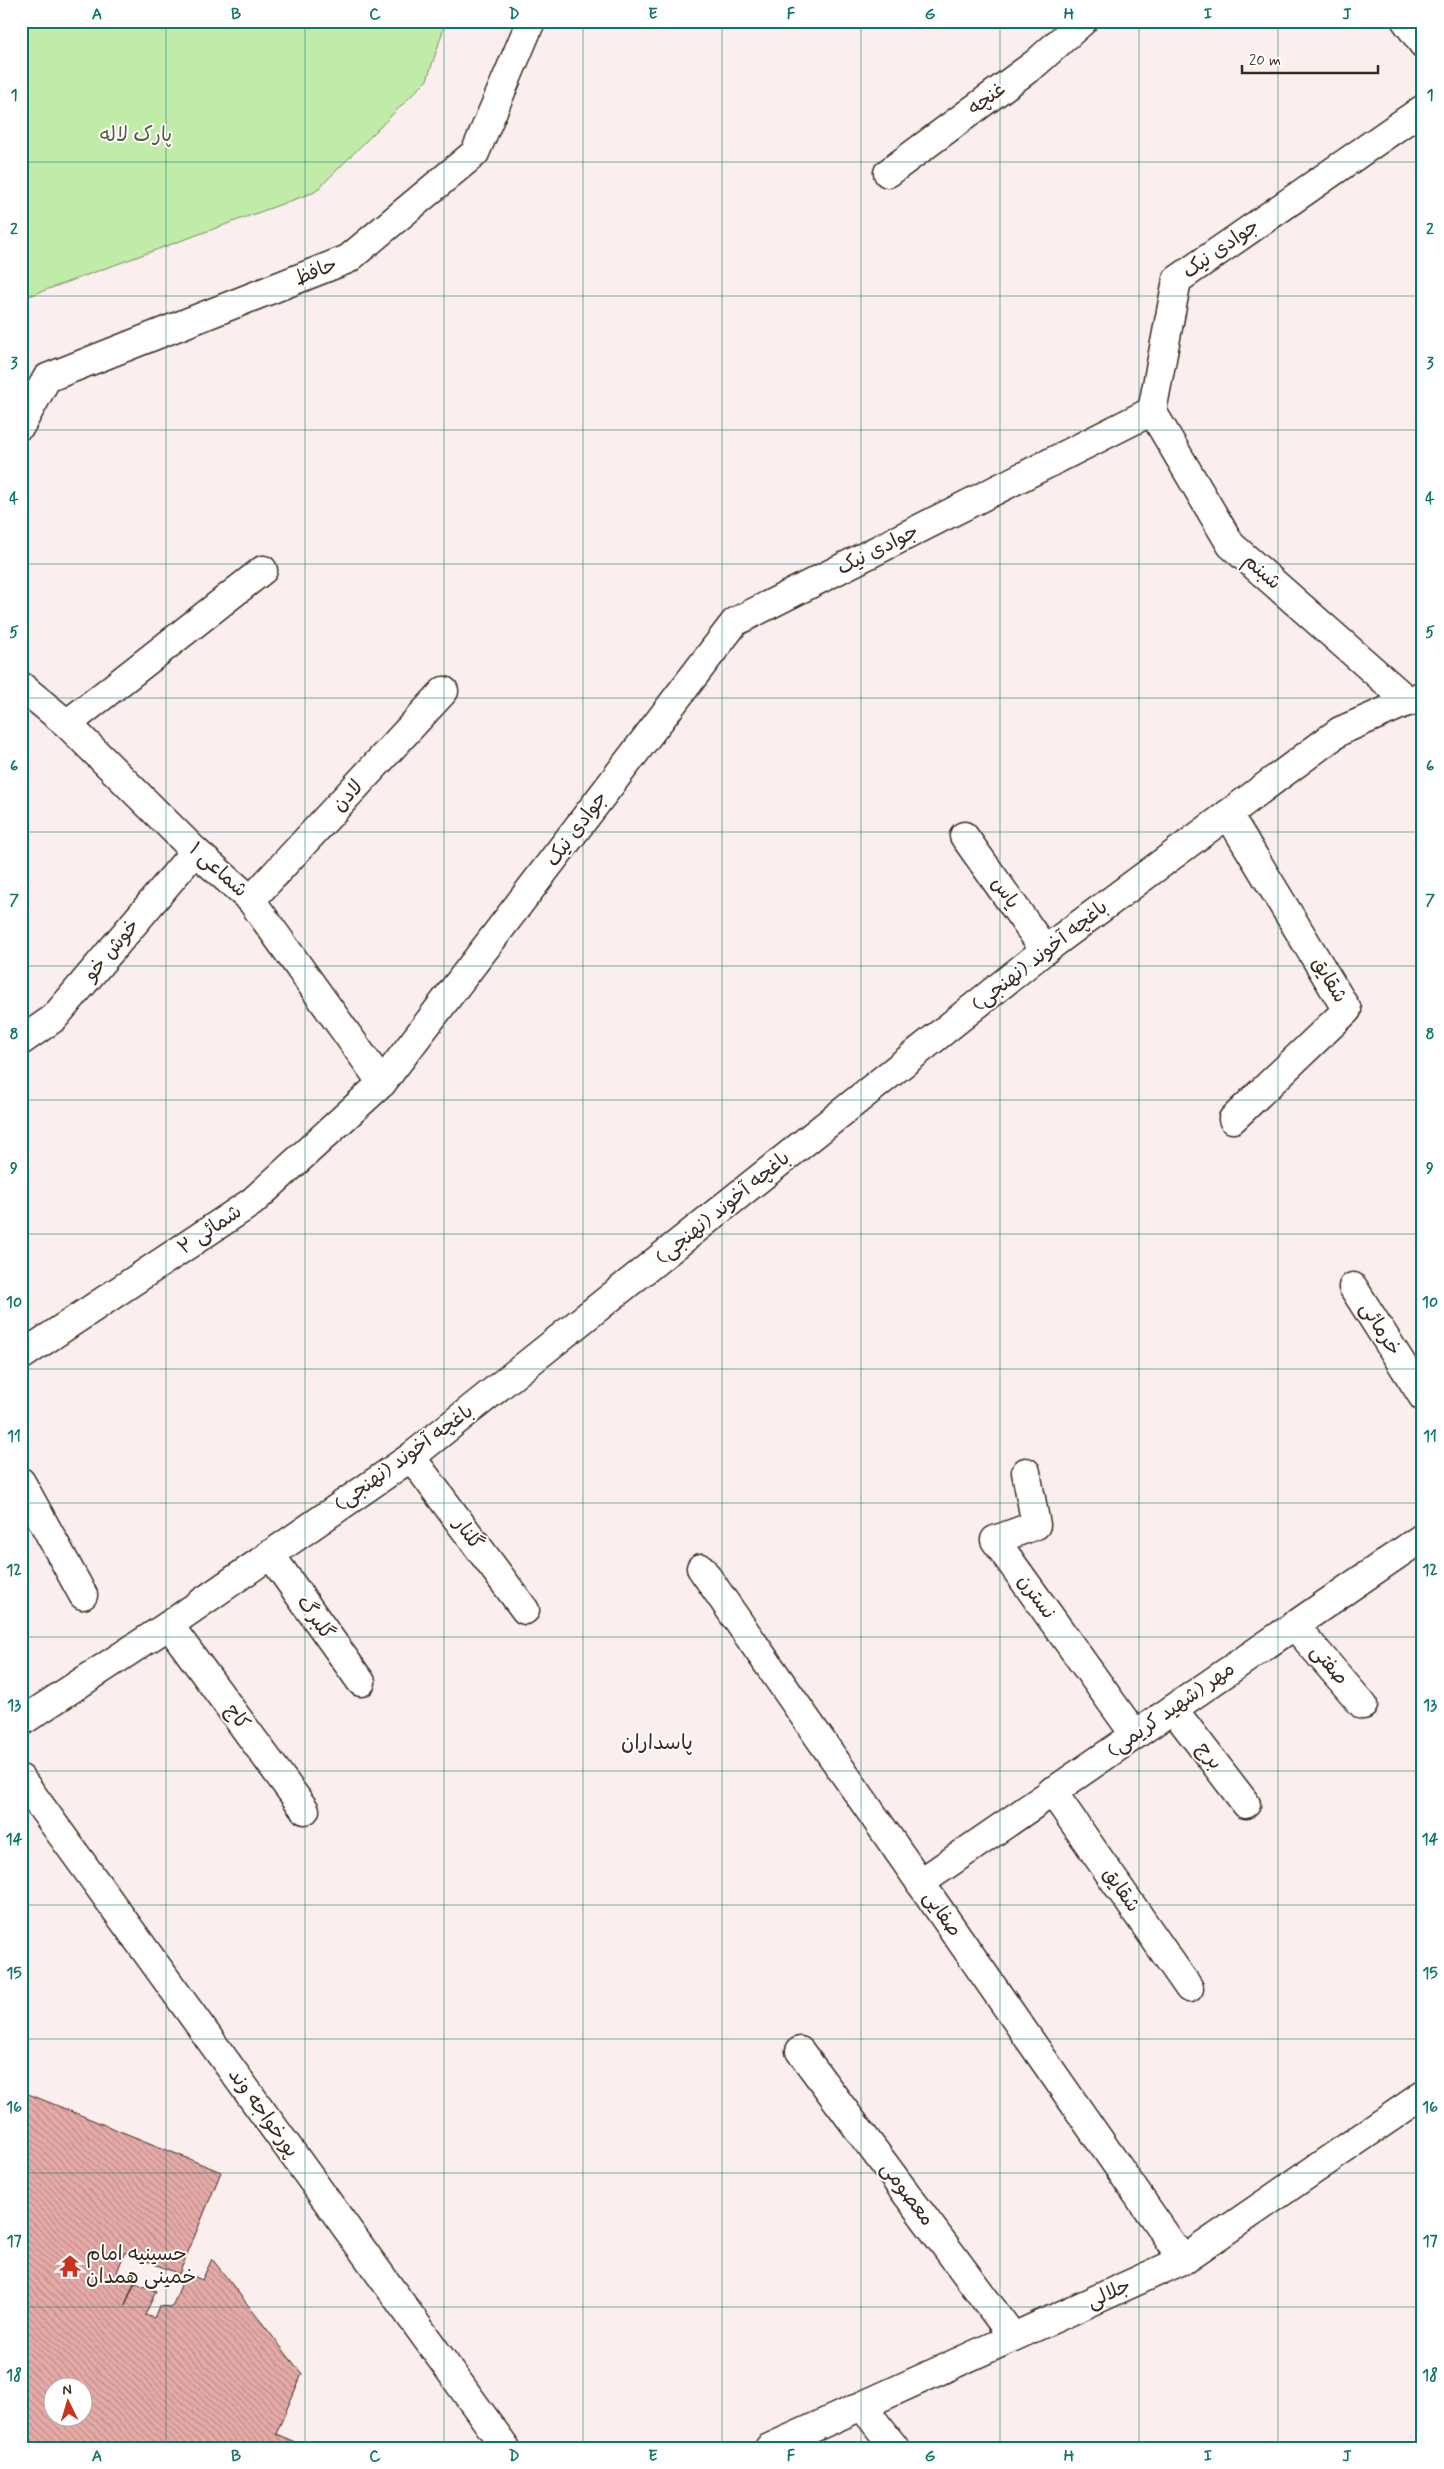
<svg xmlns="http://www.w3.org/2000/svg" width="1444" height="2469" viewBox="0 0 1444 2469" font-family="Mynerve,'Playpen Sans Arabic',sans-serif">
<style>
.park{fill:#c0eba8;stroke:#7e8a63}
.building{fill:url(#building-back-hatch);stroke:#3b2a1e;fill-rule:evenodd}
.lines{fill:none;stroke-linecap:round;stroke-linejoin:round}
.minor-casing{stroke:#3b2a1e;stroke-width:31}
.minor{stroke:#fff;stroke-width:28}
.grid{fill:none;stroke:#0f766e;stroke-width:1;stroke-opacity:0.55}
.labels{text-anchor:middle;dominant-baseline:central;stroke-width:4;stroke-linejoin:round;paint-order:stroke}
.street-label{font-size:20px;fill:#3b2a1e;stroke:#fff}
.park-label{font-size:20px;fill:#5c5a40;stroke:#fff}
.poi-label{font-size:20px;fill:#3b2a1e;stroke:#fff;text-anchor:start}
.neighbourhood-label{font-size:21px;fill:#3b2a1e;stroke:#fff}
.neatline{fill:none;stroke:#0f766e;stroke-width:2}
.grid-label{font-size:16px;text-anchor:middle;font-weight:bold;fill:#0f766e}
</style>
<defs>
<pattern id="building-back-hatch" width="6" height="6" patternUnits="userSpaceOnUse" patternTransform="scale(1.25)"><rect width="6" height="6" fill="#e6aba8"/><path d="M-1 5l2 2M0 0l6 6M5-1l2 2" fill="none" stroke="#bc8b88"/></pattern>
</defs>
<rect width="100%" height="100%" fill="#faeeee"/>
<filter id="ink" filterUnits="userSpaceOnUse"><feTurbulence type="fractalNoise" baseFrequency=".02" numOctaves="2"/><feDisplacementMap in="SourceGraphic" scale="10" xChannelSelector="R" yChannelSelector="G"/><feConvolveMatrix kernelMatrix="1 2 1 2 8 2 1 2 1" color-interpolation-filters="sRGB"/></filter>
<g filter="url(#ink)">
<polygon class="park" points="21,21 446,21 427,80 315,192 21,299"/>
<path class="building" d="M21,2091L221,2172L179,2274L125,2252L117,2272L135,2280L125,2305L135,2283L156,2291L145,2315L154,2318L159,2306L172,2307L186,2273L202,2280L212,2259L302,2374L276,2434L309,2448H21ZM52,2386H82V2416H52Z"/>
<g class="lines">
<defs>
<g id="minor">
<polyline points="1406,21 1423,44"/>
<polyline points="888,173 1036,63 1083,21"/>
<polyline points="1152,411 1177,280 1423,109"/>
<polyline points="1152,411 1231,545 1409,702"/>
<polyline points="21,425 47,378 348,259 475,153 531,21"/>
<polyline points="21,686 67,724 195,851 251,900 382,1083"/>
<polyline points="67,724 263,570"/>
<polyline points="1228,814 1347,1010 1233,1119"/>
<polyline points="964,836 1045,950"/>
<polyline points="251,900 444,691"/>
<polyline points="21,1041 54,1018 195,851"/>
<polyline points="1353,1287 1423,1397"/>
<polyline points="21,1356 252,1202 382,1083 735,622 1152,411"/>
<polyline points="411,1457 525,1610"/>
<polyline points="1026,1472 1036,1525 995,1540 1135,1735"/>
<polyline points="21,1482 83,1595"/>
<polyline points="270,1554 361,1682"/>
<polyline points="701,1568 1183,2260"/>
<polyline points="169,1625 305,1810"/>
<polyline points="1294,1625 1363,1705"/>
<polyline points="1173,1709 1246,1804"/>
<polyline points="21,1722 169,1625 411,1457 1045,950 1340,731 1423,695"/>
<polyline points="21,1779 506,2448"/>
<polyline points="1052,1791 1189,1988"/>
<polyline points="920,1883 1423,1537"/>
<polyline points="800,2051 1013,2337"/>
<polyline points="862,2406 895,2448"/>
<polyline points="769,2448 1183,2260 1423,2095"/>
</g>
</defs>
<use href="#minor" class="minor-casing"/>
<use href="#minor" class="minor"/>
</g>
</g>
<path class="grid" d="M166,21V2448M305,21V2448M444,21V2448M583,21V2448M722,21V2448M861,21V2448M1000,21V2448M1139,21V2448M1278,21V2448M21,162H1423M21,296H1423M21,430H1423M21,564H1423M21,698H1423M21,832H1423M21,966H1423M21,1100H1423M21,1234H1423M21,1369H1423M21,1503H1423M21,1637H1423M21,1771H1423M21,1905H1423M21,2039H1423M21,2173H1423M21,2307H1423"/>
<defs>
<symbol id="temple-bare" viewBox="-9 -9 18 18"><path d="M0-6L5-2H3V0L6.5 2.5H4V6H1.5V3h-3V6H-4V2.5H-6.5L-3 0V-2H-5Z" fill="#c8321e" stroke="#fff" stroke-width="2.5" paint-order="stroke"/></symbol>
</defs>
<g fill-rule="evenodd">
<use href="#temple-bare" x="54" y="2250" width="32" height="32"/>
</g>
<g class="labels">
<g class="street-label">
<text transform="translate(987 99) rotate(-37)">غنچه</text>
<text transform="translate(1221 249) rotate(-35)">جوادی نیک</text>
<text transform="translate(316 272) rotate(-22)">حافظ</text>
<text transform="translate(878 550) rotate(-27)">جوادی نیک</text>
<text transform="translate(1262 572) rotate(41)">شبنم</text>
<text transform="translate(348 796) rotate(-47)">لادن</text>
<text transform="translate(577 829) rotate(-53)">جوادی نیک</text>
<text transform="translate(218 870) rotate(42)">شماعی ۱</text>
<text transform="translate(1005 893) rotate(54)">یاس</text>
<text transform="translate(112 950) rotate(-50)">خوش خو</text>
<text transform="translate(1040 956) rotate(-38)">باغچه آخوند (نهنجی)</text>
<text transform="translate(1329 980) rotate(59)">شقایق</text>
<text transform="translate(723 1208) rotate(-39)">باغچه آخوند (نهنجی)</text>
<text transform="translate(210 1230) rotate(-34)">شمائی ۲</text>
<text transform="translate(1380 1329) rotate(58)">خرمائی</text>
<text transform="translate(404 1458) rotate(-36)">باغچه آخوند (نهنجی)</text>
<text transform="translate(468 1534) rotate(54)">گلنار</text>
<text transform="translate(1036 1597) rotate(54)">نسترن</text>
<text transform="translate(315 1618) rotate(55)">گلبرگ</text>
<text transform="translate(1329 1665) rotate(50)">صفتی</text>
<text transform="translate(1171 1710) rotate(-35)">مهر (شهید کریمی)</text>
<text transform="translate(237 1717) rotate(54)">کاج</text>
<text transform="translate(1209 1756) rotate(53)">برج</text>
<text transform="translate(1121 1890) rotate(55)">شقایق</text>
<text transform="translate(942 1914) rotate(55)">صفایی</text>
<text transform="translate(263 2113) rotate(54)">پورخواجه وند</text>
<text transform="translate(907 2194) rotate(53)">معصومی</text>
<text transform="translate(1109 2294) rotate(-24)">جلالی</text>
</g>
<g class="park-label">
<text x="136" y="135">پارک لاله</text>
</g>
<g class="poi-label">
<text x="86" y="2254">حسینیه امام<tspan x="86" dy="23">خمینی همدان</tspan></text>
</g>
<g class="neighbourhood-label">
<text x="657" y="1743">پاسداران</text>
</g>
</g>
<rect width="1444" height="2469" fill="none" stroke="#fff" stroke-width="55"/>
<g transform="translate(68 2402) rotate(355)"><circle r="24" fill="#ffffff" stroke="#b1aaa5"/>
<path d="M0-4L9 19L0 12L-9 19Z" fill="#c8321e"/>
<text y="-8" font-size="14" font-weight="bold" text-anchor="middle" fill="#3b2a1e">N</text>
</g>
<path d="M1242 65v8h136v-8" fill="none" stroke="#3b2a1e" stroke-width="2.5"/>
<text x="1249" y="65" font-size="15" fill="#3b2a1e" stroke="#ffffff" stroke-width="4" paint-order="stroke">20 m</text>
<rect x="28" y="28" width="1388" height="2414" class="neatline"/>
<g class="grid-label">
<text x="97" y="19">A</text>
<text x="236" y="19">B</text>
<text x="375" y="19">C</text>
<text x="514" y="19">D</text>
<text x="653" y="19">E</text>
<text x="791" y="19">F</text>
<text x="930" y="19">G</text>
<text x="1069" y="19">H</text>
<text x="1208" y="19">I</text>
<text x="1347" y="19">J</text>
<text x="14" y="100">1</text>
<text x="1430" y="100">1</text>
<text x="14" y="234">2</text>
<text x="1430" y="234">2</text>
<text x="14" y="368">3</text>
<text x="1430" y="368">3</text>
<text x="14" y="503">4</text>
<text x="1430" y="503">4</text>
<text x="14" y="637">5</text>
<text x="1430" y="637">5</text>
<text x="14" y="771">6</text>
<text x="1430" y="771">6</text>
<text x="14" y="905">7</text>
<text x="1430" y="905">7</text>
<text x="14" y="1039">8</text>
<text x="1430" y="1039">8</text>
<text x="14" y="1173">9</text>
<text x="1430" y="1173">9</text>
<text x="14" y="1307">10</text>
<text x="1430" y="1307">10</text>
<text x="14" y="1441">11</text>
<text x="1430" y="1441">11</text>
<text x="14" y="1575">12</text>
<text x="1430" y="1575">12</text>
<text x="14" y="1710">13</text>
<text x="1430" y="1710">13</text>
<text x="14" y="1844">14</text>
<text x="1430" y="1844">14</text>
<text x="14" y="1978">15</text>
<text x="1430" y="1978">15</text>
<text x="14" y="2112">16</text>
<text x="1430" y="2112">16</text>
<text x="14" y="2246">17</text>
<text x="1430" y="2246">17</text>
<text x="14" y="2380">18</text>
<text x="1430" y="2380">18</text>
<text x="97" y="2461">A</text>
<text x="236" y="2461">B</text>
<text x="375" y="2461">C</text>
<text x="514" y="2461">D</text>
<text x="653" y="2461">E</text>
<text x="791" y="2461">F</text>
<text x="930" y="2461">G</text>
<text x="1069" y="2461">H</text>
<text x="1208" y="2461">I</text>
<text x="1347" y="2461">J</text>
</g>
</svg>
